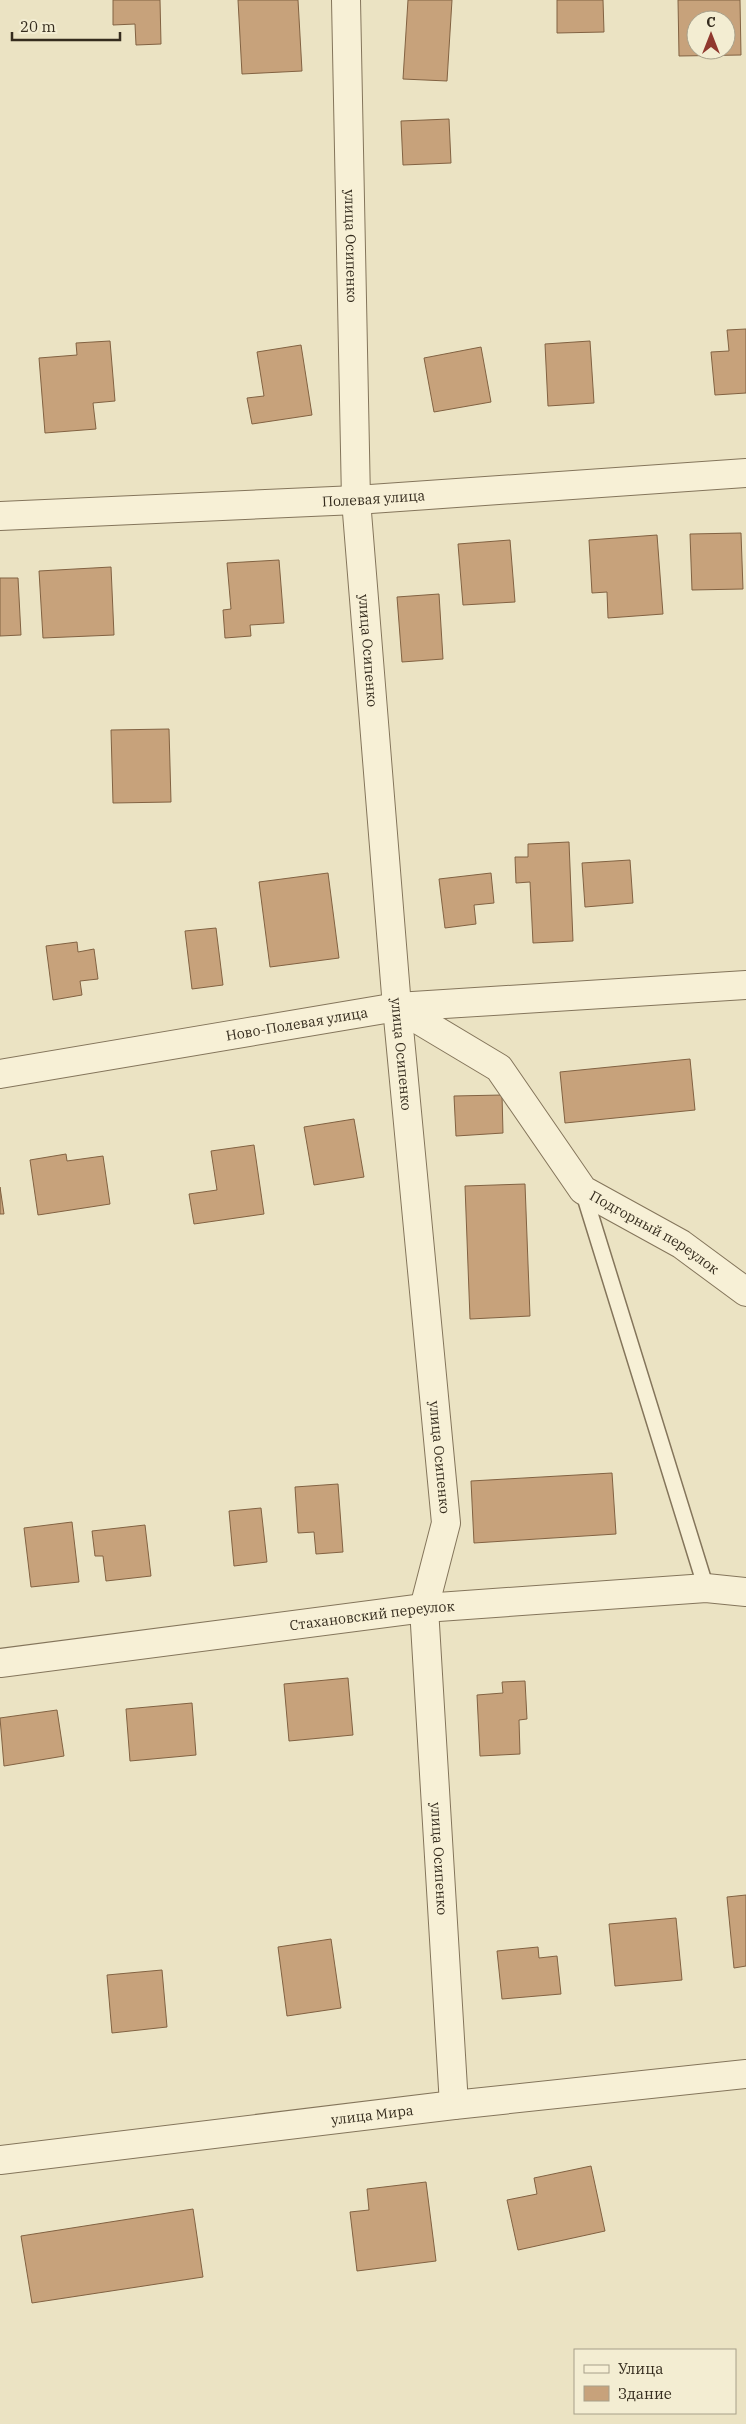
<svg xmlns="http://www.w3.org/2000/svg" width="746" height="2424" viewBox="0 0 746 2424" font-family="'IBM Plex Serif',serif">
<style>
.building{fill:#c7a27b;stroke:#826242;fill-rule:evenodd}
.lines{fill:none;stroke-linecap:round;stroke-linejoin:round}
.service-casing{stroke:#84755b;stroke-width:18}
.minor-casing{stroke:#84755b;stroke-width:30}
.service{stroke:#f7f0d6;stroke-width:15}
.minor{stroke:#f7f0d6;stroke-width:28}
.labels{text-anchor:middle;dominant-baseline:central;stroke-width:5;stroke-linejoin:round;paint-order:stroke}
.street-label{font-size:14px;fill:#352c1e;stroke:#f3edd2}
</style>
<rect width="100%" height="100%" fill="#ebe3c3"/>
<g class="building">
<polygon points="113,0 160,0 161,44 136,45 135,24 113,25"/>
<polygon points="238,0 298,0 302,71 242,74"/>
<polygon points="408,0 452,0 447,81 403,79"/>
<polygon points="557,0 603,0 604,32 557,33"/>
<path d="M678,0H740L741,55L679,56ZM696,20H726V50H696Z"/>
<polygon points="449,119 451,163 403,165 401,121"/>
<polygon points="746,329 746,393 715,395 711,352 729,351 727,330"/>
<polygon points="110,341 115,401 93,403 96,429 45,433 39,358 77,355 76,343"/>
<polygon points="590,341 594,403 548,406 545,344"/>
<polygon points="301,345 312,415 252,424 247,398 264,396 257,352"/>
<polygon points="481,347 491,402 434,412 424,358"/>
<polygon points="741,533 743,589 692,590 690,534"/>
<polygon points="657,535 663,614 608,618 607,592 592,593 589,540"/>
<polygon points="510,540 515,602 463,605 458,544"/>
<polygon points="279,560 284,623 250,625 251,636 225,638 223,610 231,609 227,563"/>
<polygon points="111,567 114,635 43,638 39,571"/>
<polygon points="0,578 18,578 21,635 0,636"/>
<polygon points="439,594 443,659 402,662 397,597"/>
<polygon points="169,729 171,802 113,803 111,730"/>
<polygon points="569,842 573,941 533,943 530,882 516,883 515,857 528,857 528,844"/>
<polygon points="630,860 633,903 585,907 582,863"/>
<polygon points="328,873 339,958 270,967 259,882"/>
<polygon points="491,873 494,903 474,905 476,924 445,928 439,879"/>
<polygon points="216,928 223,985 192,989 185,931"/>
<polygon points="77,942 78,952 94,949 98,979 80,981 82,995 53,1000 46,946"/>
<polygon points="690,1059 695,1110 565,1123 560,1072"/>
<polygon points="502,1095 503,1133 456,1136 454,1096"/>
<polygon points="354,1119 364,1177 314,1185 304,1127"/>
<polygon points="254,1145 264,1214 194,1224 189,1194 217,1190 211,1151"/>
<polygon points="66,1154 67,1161 103,1156 110,1204 38,1215 30,1160"/>
<polygon points="525,1184 530,1316 470,1319 465,1186"/>
<polygon points="0,1187 4,1214 0,1214"/>
<polygon points="612,1473 616,1534 474,1543 471,1481"/>
<polygon points="338,1484 343,1552 316,1554 314,1532 298,1533 295,1487"/>
<polygon points="261,1508 267,1562 234,1566 229,1511"/>
<polygon points="72,1522 79,1582 31,1587 24,1528"/>
<polygon points="145,1525 151,1576 106,1581 103,1556 95,1556 92,1531"/>
<polygon points="348,1678 353,1735 289,1741 284,1684"/>
<polygon points="525,1681 527,1719 519,1720 520,1754 480,1756 477,1695 503,1693 502,1682"/>
<polygon points="192,1703 196,1755 130,1761 126,1709"/>
<polygon points="57,1710 64,1756 4,1766 0,1718"/>
<polygon points="746,1895 746,1966 734,1968 727,1897"/>
<polygon points="676,1918 682,1980 615,1986 609,1924"/>
<polygon points="331,1939 341,2008 287,2016 278,1947"/>
<polygon points="538,1947 539,1958 557,1956 561,1994 502,1999 497,1951"/>
<polygon points="162,1970 167,2027 112,2033 107,1975"/>
<polygon points="591,2166 605,2231 518,2250 507,2200 537,2194 534,2178"/>
<polygon points="426,2182 436,2261 357,2271 350,2212 369,2210 367,2189"/>
<polygon points="193,2209 203,2277 32,2303 21,2236"/>
</g>
<g class="lines">
<defs>
<polyline id="service" points="583,1191 706,1588"/>
<g id="minor">
<path id="s1" d="M346,0L356,500L397,1007L446,1523L424,1608L454,2105"/>
<path id="s2" d="M0,516L356,500L746,473"/>
<path id="s3" d="M397,1007L499,1068L583,1190L681,1244L746,1292"/>
<path id="s4" d="M0,1074L397,1007L746,985"/>
<path id="s5" d="M0,1663L424,1608L706,1588L746,1592"/>
<path id="s6" d="M0,2160L454,2105L746,2074"/>
</g>
</defs>
<use href="#service" class="service-casing"/>
<use href="#minor" class="minor-casing"/>
<use href="#service" class="service"/>
<use href="#minor" class="minor"/>
</g>
<g class="labels">
<g class="street-label">
<text stroke="none"><textPath href="#s1" startOffset="246">улица Осипенко</textPath></text>
<text stroke="none"><textPath href="#s2" startOffset="374">Полевая улица</textPath></text>
<text stroke="none"><textPath href="#s1" startOffset="651">улица Осипенко</textPath></text>
<text stroke="none"><textPath href="#s4" startOffset="301">Ново-Полевая улица</textPath></text>
<text stroke="none"><textPath href="#s1" startOffset="1056">улица Осипенко</textPath></text>
<text stroke="none"><textPath href="#s3" startOffset="350">Подгорный переулок</textPath></text>
<text stroke="none"><textPath href="#s1" startOffset="1461">улица Осипенко</textPath></text>
<text stroke="none"><textPath href="#s5" startOffset="375">Стахановский переулок</textPath></text>
<text stroke="none"><textPath href="#s1" startOffset="1866">улица Осипенко</textPath></text>
<text stroke="none"><textPath href="#s6" startOffset="375">улица Мира</textPath></text>
</g>
</g>
<rect x="574" y="2349" width="162" height="65" fill="#f3edd2" stroke="#a7a08a"/>
<rect x="584" y="2365" width="25" height="8" fill="#f7f0d6" stroke="#a7a08a"/>
<text x="618" y="2374" font-size="15" fill="#352c1e">Улица</text>
<rect x="584" y="2386" width="25" height="15" fill="#c7a27b" stroke="#a7a08a"/>
<text x="618" y="2399" font-size="15" fill="#352c1e">Здание</text>
<g transform="translate(711 35)"><circle r="24" fill="#f3edd2" stroke="#a7a08a"/>
<path d="M0-4L9 19L0 12L-9 19Z" fill="#90382e"/>
<text y="-8" font-size="14" font-weight="bold" text-anchor="middle" fill="#352c1e">С</text>
</g>
<path d="M12 32v8h108v-8" fill="none" stroke="#352c1e" stroke-width="2.5"/>
<text x="20" y="32" font-size="15" fill="#352c1e" stroke="#f3edd2" stroke-width="4" paint-order="stroke">20 m</text>
</svg>
